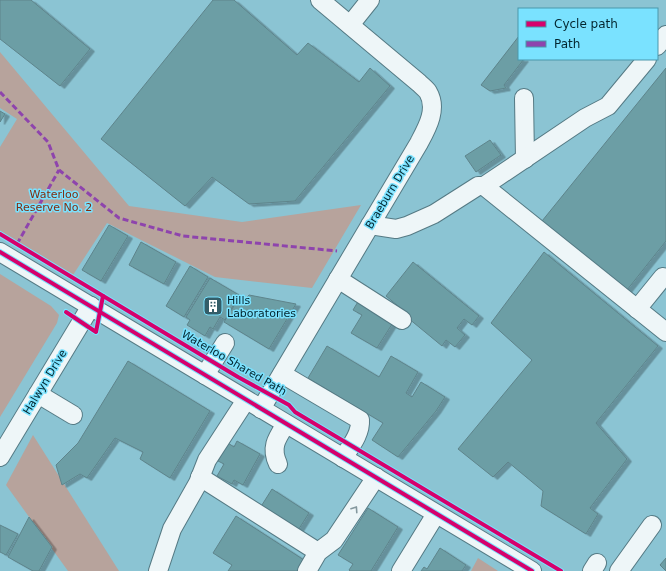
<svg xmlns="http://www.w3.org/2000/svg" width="666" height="571" viewBox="0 0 666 571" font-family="'DejaVu Sans',sans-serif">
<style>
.green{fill:#b7a39c}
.building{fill:#6c9ea5;stroke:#5e848b;filter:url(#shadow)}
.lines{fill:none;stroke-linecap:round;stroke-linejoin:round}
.minor-casing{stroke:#557a84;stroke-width:20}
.minor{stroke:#eef6f8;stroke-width:18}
.quiet{stroke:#8e44ad;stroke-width:3;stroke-dasharray:6 3;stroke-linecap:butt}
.cycleway-casing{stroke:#7ae2ff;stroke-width:6}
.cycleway{stroke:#d6006c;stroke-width:4}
.oneway{stroke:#84989e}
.labels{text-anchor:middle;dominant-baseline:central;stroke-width:3;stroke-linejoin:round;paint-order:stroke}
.street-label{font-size:11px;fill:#03262f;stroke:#7ae2ff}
.park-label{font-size:11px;fill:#832d0f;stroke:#7ae2ff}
.poi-label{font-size:11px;fill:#03262f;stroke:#7ae2ff;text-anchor:start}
</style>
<defs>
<filter id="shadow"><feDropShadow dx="4.5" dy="2.5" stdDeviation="0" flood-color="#0004"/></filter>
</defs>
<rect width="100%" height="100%" fill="#8bc4d3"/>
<g class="green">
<polygon points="0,52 129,206 242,222 361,205 312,288 215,277 107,223 73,275 0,231 0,147 17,119 0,108"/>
<polygon points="0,274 51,306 59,315 57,323 0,417"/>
<polygon points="33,435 119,571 68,571 6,485"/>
<polygon points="478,558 498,571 471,571"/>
</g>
<g class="building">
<polygon points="0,0 31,0 90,49 60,86 0,39"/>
<polygon points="213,0 234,0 297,55 308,43 359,82 370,68 390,86 295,201 249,204 212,177 185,206 101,139"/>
<polygon points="519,36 519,59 524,59 504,85 506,88 490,91 481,85"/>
<polygon points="666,68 666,241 627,290 542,221"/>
<polygon points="0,111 5,114 0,122"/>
<polygon points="490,140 501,155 476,172 465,156"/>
<polygon points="109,225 128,236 101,281 82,270"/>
<polygon points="141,242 176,262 164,284 129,265"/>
<polygon points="544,252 658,346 596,423 627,459 590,508 598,514 586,534 541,506 543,491 508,462 493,477 458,449 532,360 491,323"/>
<polygon points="413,262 479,316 472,325 464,319 457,328 465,335 455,347 446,340 442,346 408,318 410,316 386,296"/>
<polygon points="190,266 208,277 184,317 166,306"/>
<polygon points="210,278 239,295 225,320 220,317 213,329 210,327 205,336 187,325 190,320 186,317"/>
<polygon points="249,295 296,304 269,349 224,322 240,296 245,299"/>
<polygon points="359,300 394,321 377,348 351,333 362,315 353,310"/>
<polygon points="327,346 379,377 391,356 418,372 406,393 412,397 421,382 445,397 436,411 398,457 372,440 383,423 308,378"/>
<polygon points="128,361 210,411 170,478 140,459 143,452 115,438 87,478 80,474 62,485 56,465 78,443"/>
<polygon points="237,441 260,454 243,485 234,480 232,484 217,476 224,464 218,461 228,443 234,447"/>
<polygon points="272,489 309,513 297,532 260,508"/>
<polygon points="368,508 398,527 371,571 350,571 349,570 353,564 338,555"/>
<polygon points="236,516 304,560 297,571 228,571 232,565 213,553"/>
<polygon points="29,517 52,547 39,571 33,571 8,557"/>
<polygon points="0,525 18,534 6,555 0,552"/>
<polygon points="440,548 466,565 462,571 421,571 424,567 427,569"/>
<polygon points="666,558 666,571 660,565"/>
</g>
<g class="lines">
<defs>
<g id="minor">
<polyline points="350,25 370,0"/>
<polyline points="657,46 666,35"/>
<polyline points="524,98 525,159"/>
<polyline points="484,186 585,118 608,106 647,59"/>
<polyline points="370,225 396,229 407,226 434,214 478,186 484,186 666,332"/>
<polyline points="0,252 532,571"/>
<polyline points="338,279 402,320"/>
<polyline points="637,309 663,277"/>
<path d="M282,374L360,420C361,434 350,447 343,458"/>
<polyline points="205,375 225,343"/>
<polyline points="38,394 73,415"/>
<path d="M261,409L419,143C427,128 438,109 428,92C426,89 422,86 419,83L320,0"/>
<polyline points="0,457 91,306"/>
<path d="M278,464C270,447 277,438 286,424"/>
<polyline points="200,477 318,552"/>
<polyline points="158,571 172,529 198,483 207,460 246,400"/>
<polyline points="307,571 318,552 334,540 376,477"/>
<polyline points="401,571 436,514"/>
<polyline points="592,571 597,563"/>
<polyline points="619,571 652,525"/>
</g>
</defs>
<use href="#minor" class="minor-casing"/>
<use href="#minor" class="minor"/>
<g class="quiet">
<polyline points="0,92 48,142 59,170 119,218 183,236 337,251"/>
<polyline points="17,244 59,170"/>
</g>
<defs>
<g id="cycleway">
<polyline points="0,234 238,377 289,405 295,412 561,571"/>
<polyline points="0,252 532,571"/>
<polyline points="66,312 96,332 103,296"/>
</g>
</defs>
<use href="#cycleway" class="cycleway-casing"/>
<use href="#cycleway" class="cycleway"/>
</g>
<defs><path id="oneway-chevron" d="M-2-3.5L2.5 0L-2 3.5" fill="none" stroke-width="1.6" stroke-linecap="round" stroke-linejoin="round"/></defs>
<use class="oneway" href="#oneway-chevron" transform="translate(355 509) rotate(-56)"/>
<defs>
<symbol id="building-square" viewBox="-11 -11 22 22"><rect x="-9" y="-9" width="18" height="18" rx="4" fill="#335d68" stroke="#7ae2ff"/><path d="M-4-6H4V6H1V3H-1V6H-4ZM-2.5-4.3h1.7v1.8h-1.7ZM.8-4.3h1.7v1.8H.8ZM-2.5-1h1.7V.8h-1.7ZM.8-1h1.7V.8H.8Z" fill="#fff"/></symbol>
</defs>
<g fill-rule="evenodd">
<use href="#building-square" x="202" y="295" width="22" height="22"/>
</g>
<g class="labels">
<g class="street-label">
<text transform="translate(390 192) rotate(-59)">Braeburn Drive</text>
<text transform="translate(234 363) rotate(30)">Waterloo Shared Path</text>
<text transform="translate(45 382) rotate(-59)">Halwyn Drive</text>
</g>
<g class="park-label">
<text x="54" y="194">Waterloo<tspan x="54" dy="13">Reserve No. 2</tspan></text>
</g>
<g class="poi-label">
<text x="227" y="300">Hills<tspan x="227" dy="13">Laboratories</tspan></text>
</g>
</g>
<rect x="518" y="8" width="140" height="52" fill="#7ae2ff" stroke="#4a97ac"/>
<rect x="526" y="21" width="20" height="6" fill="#d6006c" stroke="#4a97ac"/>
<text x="554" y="28" font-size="12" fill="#03262f">Cycle path</text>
<rect x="526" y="41" width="20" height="6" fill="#8e44ad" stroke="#4a97ac"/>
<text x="554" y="48" font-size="12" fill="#03262f">Path</text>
</svg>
